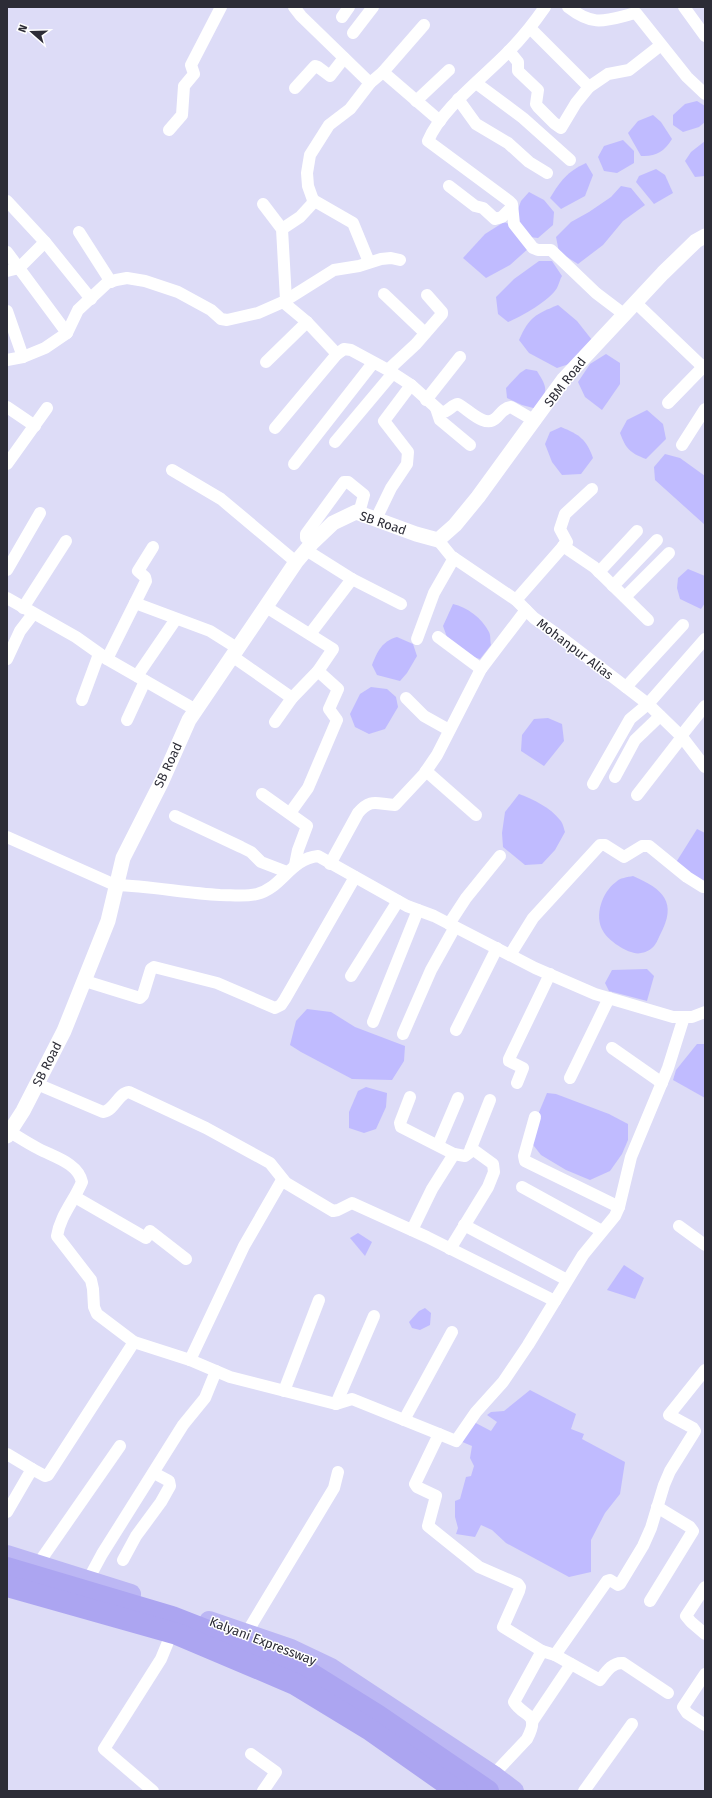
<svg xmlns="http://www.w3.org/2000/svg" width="712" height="1798" viewBox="0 0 712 1798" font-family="'Fira Sans',sans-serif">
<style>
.water{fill:#c0bbff}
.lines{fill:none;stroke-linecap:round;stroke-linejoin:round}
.minor{stroke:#fff;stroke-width:12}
.tertiary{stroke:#fff;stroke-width:15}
.trunk{stroke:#bcb7f4;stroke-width:20}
.motorway{stroke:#aca5f1;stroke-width:22}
.labels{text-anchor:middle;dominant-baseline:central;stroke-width:3;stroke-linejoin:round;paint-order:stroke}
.street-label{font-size:13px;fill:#2c2c36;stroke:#fff}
</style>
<rect width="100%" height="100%" fill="#dddcf7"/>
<g class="water">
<polygon points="697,101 705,106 705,122 699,127 683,132 673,125 673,115 685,104"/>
<path d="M653,115L661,122L672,139C664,152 655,157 641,156L628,133L638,121Z"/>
<polygon points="623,140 634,151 634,163 617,173 604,171 598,157 604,146"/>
<polygon points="705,141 705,176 695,177 685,161 691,152"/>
<path d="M586,163L593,175L585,196L561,209L550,198C561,180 567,172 586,163Z"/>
<polygon points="656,169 665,175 673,193 654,204 636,182 639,176"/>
<polygon points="621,186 631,188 645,205 623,221 603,245 578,264 559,252 556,237 571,222 589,212 611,197"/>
<polygon points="529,192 544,200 554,212 553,225 538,238 529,237 514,220 521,201"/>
<polygon points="504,222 518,228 529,248 510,265 486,278 463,258 485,234"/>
<path d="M539,261H552L562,276C560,279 559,284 557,288C550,300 521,317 508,322L498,314L496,297L514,279Z"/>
<path d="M558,305L577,321L592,340L575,362L557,368L529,353L519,340C529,317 536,314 558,305Z"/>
<polygon points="606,354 620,363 620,384 602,410 585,397 578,382 590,364"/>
<path d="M526,369L537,371C548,389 548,390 537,409L522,405L507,398L506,388L520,373Z"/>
<path d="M647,410L663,424L666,439L646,459C630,453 626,449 620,433L627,420Z"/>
<path d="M561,427C580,435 586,439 593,458L581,474L562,475L552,462L545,444L550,432Z"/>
<polygon points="665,454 680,458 705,476 705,525 655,480 654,467"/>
<polygon points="688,569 705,576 705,603 701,609 680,599 677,588 678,578"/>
<path d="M453,604C467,607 482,618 489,632C491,636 490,641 491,645L480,659L467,655L448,640L443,626Z"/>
<path d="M397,637L413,644L417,656L407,673L400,681L377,675L372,665C377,652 382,641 397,637Z"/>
<polygon points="371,687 387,689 396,697 398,707 385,729 369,734 355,727 350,714 360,694"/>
<polygon points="548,718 562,724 564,741 544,766 521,751 522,735 534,719"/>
<path d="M519,794C533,799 551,808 560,820C563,823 564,829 565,832L555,850L542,864L525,865L503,847L502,833L505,812Z"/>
<polygon points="697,829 705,833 705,888 675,864"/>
<path d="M633,876C663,889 678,902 660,935C658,939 656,945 652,948C650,950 644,953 641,953C631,956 608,941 603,931C594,916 602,892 616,882C619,878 628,877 633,876Z"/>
<polygon points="647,969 654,976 647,1001 609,991 605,983 612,970"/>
<polygon points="307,1009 331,1012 355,1027 405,1046 404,1061 392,1080 352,1079 301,1052 290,1045 296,1021"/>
<polygon points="697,1044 705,1044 705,1098 673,1080 676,1070"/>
<polygon points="366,1087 387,1093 386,1107 376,1129 364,1133 349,1128 349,1112 358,1091"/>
<polygon points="547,1093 556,1094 609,1114 628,1124 628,1140 622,1154 610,1171 590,1180 566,1170 541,1155 530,1141 537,1117"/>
<polygon points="358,1233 372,1242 365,1256 350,1238"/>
<polygon points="624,1265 644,1278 635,1299 607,1290"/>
<polygon points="425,1308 431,1313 430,1325 420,1330 412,1328 409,1322 419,1311"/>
<polygon points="530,1390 576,1414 571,1429 584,1434 582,1439 625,1462 620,1494 605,1513 591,1540 591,1572 569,1577 506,1543 492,1530 481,1525 475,1537 456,1534 458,1528 455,1517 455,1501 460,1499 466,1477 471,1476 474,1466 470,1458 472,1446 460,1441 472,1421 491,1431 497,1422 487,1415 491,1412 504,1411"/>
</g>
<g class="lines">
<g class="minor">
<polyline points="294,7 301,16 370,83 383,72 424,25"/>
<path d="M545,7C534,23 522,38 508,52C484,77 441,109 428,141L509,201L512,204L514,224L533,248L538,250H551L596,293L625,315"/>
<path d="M568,7C595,28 606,20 636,13L687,77L705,94"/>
<polyline points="684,7 705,36"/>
<polyline points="342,17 349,7"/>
<polyline points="530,28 589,87"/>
<polyline points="353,33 373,7"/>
<polyline points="509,51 518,62 518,71 538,90 536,104 538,107 554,123 561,128 576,103 589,87 608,74 629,70 661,45"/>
<polyline points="383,72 440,121"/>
<polyline points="476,83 523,118 570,160"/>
<polyline points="295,88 315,66 318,67 330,76 344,58"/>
<polyline points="458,99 476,124 508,143 529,162 547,173"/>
<polyline points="416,101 449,70"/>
<polyline points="169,130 182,115 184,86 194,74 191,65 221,7"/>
<polyline points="449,186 475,206 483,208 495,219 502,217 512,207"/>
<polyline points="313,200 353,223 369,262"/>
<polyline points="7,201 45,242 91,299"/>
<polyline points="263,204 282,229 286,300"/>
<polyline points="282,229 300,217 312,204 313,200 308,186 307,173 310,155 329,125 350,109 370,83"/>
<polyline points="79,232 111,282"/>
<polyline points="7,252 67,333"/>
<polyline points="7,271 19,268 45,242"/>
<polyline points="384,294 425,333"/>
<polyline points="283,302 307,322 337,354"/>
<polyline points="636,303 705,369"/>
<polyline points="7,311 23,357"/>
<polyline points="7,360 23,357 45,348 67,333 78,310 107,283 116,280 127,278 145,281 178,292 211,310 221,319 227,320 258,313 283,302 334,270 359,266 381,259 391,258 400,260"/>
<polyline points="266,362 307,322"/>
<polyline points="388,370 416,344 442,314 442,312 427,295"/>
<polyline points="426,400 460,357"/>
<polyline points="668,403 705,365"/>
<polyline points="7,407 35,426"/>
<polyline points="436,408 440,420 470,445"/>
<path d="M275,428L337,354L344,349L351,350L388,370L411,385L441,412C448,413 451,405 458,404C468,409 485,429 496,418C501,413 504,408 511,407L535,421"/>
<polyline points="335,442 393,373"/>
<polyline points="682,445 705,409"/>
<polyline points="7,464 47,408"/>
<polyline points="294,464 373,363"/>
<polyline points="172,470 221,499 296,562"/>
<polyline points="376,519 391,488 407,464 408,452 384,421 411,385"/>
<polyline points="438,540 451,556 516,600 534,618 562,638 648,704 682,737 705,767"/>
<polyline points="312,543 306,538 306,534 344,482 348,482 364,495 359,513"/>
<polyline points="563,546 594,567 648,620"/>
<polyline points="306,550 352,579 401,604"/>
<polyline points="7,570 40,513"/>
<polyline points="599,572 637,531"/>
<polyline points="613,586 657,540"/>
<polyline points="625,597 669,553"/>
<polyline points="7,598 76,637 107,659 196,710"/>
<polyline points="516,600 567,542 560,529 565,514 592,489"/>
<polyline points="135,603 210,631 237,648"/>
<polyline points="266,607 333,649 318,671 292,698 275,722"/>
<polyline points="23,608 66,541"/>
<polyline points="310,634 352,579"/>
<polyline points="438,637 481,669"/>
<polyline points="417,639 434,593 454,558"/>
<polyline points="232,656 292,698"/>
<polyline points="7,659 20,631 33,614"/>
<polyline points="107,659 146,581 145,577 138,571 153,547"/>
<polyline points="137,676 176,619"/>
<polyline points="626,687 683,625"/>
<polyline points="406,698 424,716 449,730"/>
<polyline points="82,700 99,654"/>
<polyline points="127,720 145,681"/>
<polyline points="681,736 705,706"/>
<polyline points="426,771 476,815"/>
<polyline points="615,777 635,740 660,716"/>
<polyline points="593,784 630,719 648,704 705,639"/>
<polyline points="262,794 307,826 298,850 295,865"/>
<polyline points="637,795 682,737"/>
<polyline points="290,813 308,788 337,720 329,709 338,689 318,671"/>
<polyline points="175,816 241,847 251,852 261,862 287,872"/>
<path d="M7,837L115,885C150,886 185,893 220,895C232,895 245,897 257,894C282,888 290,859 318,856L407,906L434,916L535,968L595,994L673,1017H692L705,1012"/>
<path d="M330,864L358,813C371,798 376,804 395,805L424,774L437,755L481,669L526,610"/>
<polyline points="449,924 466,898 500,856"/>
<polyline points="510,955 533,918 600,845 605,845 624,857 642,846 649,846 687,877 703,887"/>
<polyline points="351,976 398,901"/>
<polyline points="85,981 140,998 143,995 151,969 154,967 217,983 275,1008 281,1005 285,999 355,877"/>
<polyline points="373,1022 418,910"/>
<polyline points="456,1030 497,948"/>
<polyline points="403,1034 431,970 455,927"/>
<polyline points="612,1048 662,1083"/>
<polyline points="570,1078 609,998"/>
<polyline points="517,1083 523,1068 509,1061 509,1059 550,974"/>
<path d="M37,1084L103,1112C115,1110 118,1093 129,1092L206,1128L270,1163L286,1183L333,1211L338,1210L352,1203L427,1237L555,1301"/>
<polyline points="410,1097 400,1123 401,1127 454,1154 465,1156 469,1153 490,1100"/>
<polyline points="535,1117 524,1156 525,1161 619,1207"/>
<path d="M10,1132C20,1138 29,1144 39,1149C54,1157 78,1163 82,1182C74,1201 60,1216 57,1236L91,1280L93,1289L94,1307L97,1314L134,1342L190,1360L230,1377L336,1404L352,1399L439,1434L415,1484L417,1487L436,1496L428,1526L479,1567L518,1584L520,1587L519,1591L503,1627L542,1651L555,1655L607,1581L610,1580L618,1585L620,1584L643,1546L651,1528L664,1485L670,1471L695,1431L693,1428L669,1415L705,1370"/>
<polyline points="438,1145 458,1098"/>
<polyline points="522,1187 602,1231"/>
<polyline points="75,1197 146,1238 150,1231 186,1259"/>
<polyline points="464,1225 567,1280"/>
<polyline points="679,1226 705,1245"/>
<polyline points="412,1230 432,1189 454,1154"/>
<polyline points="450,1249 488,1187 494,1172 493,1164 471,1148"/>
<polyline points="190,1360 244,1246 282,1180"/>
<polyline points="284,1391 319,1300"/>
<polyline points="336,1404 374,1316"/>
<polyline points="404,1420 452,1332"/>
<polyline points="439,1434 456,1441 476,1412 503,1382 528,1345 583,1255 615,1216 619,1207 631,1157 668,1068 684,1017"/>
<polyline points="7,1454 32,1469"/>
<polyline points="7,1512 32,1469 45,1476 48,1475 134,1342"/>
<polyline points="123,1560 136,1536 161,1502 170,1486 169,1481 154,1473"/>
<polyline points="38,1564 120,1446"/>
<polyline points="88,1580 102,1554 183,1425 205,1398 216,1371"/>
<polyline points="705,1587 686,1616 691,1622 705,1634"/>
<polyline points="650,1601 693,1531 690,1527 657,1507"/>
<polyline points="246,1634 334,1488 338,1472"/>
<path d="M555,1655L600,1680C606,1672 612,1662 623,1663L668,1693"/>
<polyline points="705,1674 683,1707 687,1713 705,1725"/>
<polyline points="532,1722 571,1664"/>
<polyline points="251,1754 276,1772 263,1791"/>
<path d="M493,1775L527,1739C541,1712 524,1718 514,1702L542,1651"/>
<polyline points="153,1791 104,1749 161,1659 168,1642"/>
<polyline points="584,1791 632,1724"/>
</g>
<polyline class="tertiary" points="7,1136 23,1111 64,1031 108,921 123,858 162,781 189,720 296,562 313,542 333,523 356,512 416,534 438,540 455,525 478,497 564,379 663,273 696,241 705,236"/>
<g class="trunk">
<polyline points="7,1555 131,1594"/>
<polyline points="209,1621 291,1649 331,1668 493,1775 514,1791"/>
</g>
<g class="motorway">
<polyline points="7,1568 172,1617 300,1667 377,1715 488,1791"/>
<polyline points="7,1586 177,1634 295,1684 369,1729 457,1791"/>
</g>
</g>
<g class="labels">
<g class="street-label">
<text transform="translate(565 382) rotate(-52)">SBM Road</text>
<text transform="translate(383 523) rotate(19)">SB Road</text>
<text transform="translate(575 649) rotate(37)">Mohanpur Alias</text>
<text transform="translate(168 765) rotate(-65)">SB Road</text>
<text transform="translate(47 1064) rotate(-63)">SB Road</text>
<text transform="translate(263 1641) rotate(21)">Kalyani Expressway</text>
</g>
</g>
<rect width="712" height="1798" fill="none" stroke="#2c2c36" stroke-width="16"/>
<g transform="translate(32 32) rotate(290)" stroke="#ffffff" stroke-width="3" paint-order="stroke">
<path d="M0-3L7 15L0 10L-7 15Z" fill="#2c2c36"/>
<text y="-6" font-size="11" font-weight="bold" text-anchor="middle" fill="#2c2c36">N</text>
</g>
</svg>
